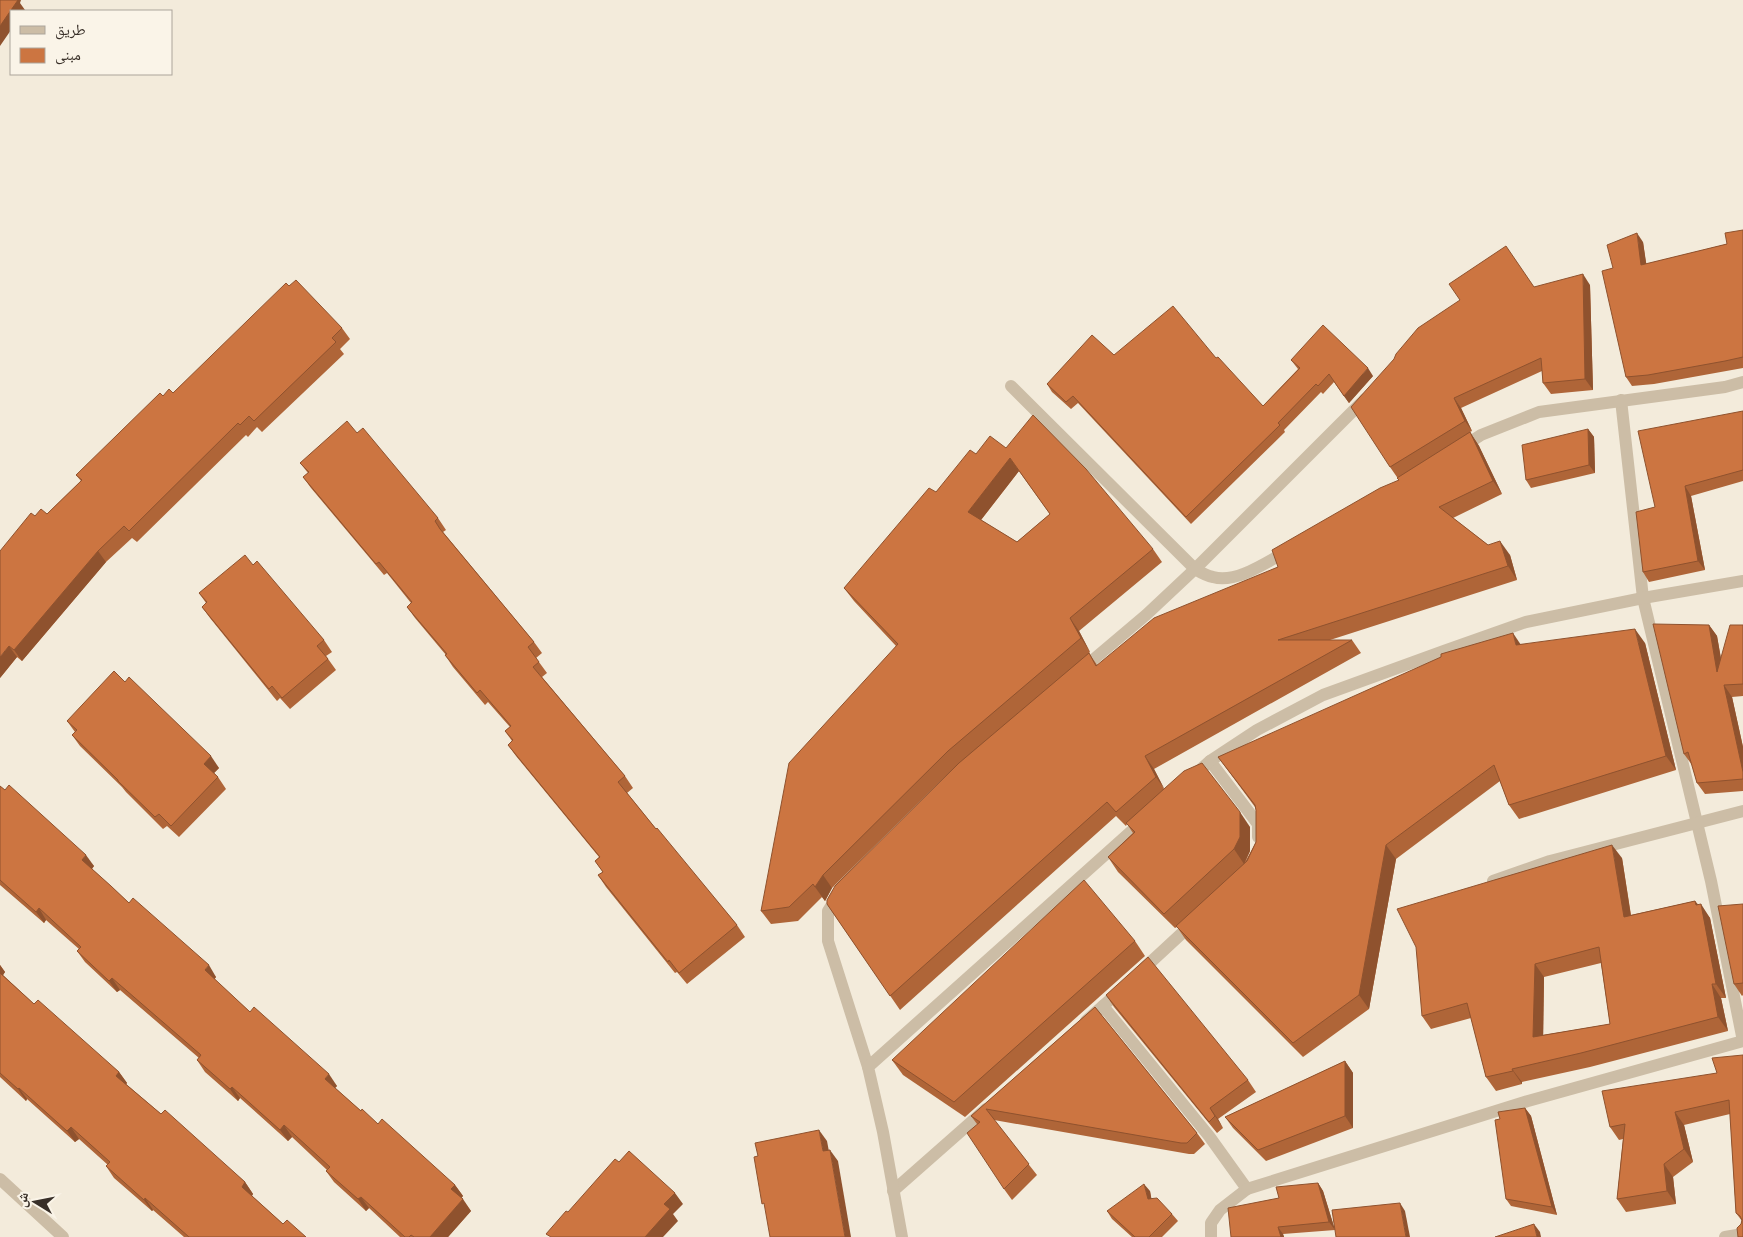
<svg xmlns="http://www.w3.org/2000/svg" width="1743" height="1237" viewBox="0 0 1743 1237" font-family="Signika,'Noto Naskh Arabic',sans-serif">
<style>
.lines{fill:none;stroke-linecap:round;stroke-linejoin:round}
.minor{stroke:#ccbda6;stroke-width:12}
.wall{fill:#af6538;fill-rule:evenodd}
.shaded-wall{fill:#8f522e}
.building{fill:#cc7541;stroke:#8f522e;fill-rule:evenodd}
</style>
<rect width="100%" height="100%" fill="#f3ebdb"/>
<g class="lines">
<g class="minor">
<path d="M1011,386L1195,569C1200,572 1207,576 1213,577C1237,584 1268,561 1289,550"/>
<polyline points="1621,400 1643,598 1711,881 1743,1041"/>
<polyline points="1461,448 1481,435 1539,412 1725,387 1743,382"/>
<polyline points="1081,670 1146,615 1195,569 1365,399"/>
<polyline points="1210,761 1258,824 1258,837"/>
<polyline points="1191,778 1210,761 1257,730 1323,695 1444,651 1526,622 1643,598 1743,581"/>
<polyline points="1493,881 1550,861 1743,811"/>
<polyline points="839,894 828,911 828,941 868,1067"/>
<polyline points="1140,972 1193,923"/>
<polyline points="1103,1006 1209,1136 1247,1189 1220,1210 1211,1223 1211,1237"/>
<polyline points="1086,1021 1121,990"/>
<polyline points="0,1179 63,1237"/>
<polyline points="1247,1189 1528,1101 1743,1041"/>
<polyline points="893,1191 986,1109"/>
<polyline points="902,1237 883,1132 868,1067 1145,819"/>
<polyline points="1725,1237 1743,1234"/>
</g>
</g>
<g class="wall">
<polygon points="1743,230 1743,368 1654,384 1632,386 1626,377 1613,268 1643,242 1646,264 1727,244"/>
<path d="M1590,285L1593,390L1551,394L1543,383L1542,371L1461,408L1472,431L1470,432L1479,446L1502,494L1453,518L1488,545L1510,555L1517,580L1330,640H1352L1361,653L1154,769L1164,789L1250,827V851L1245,862L1256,842V810L1255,807L1218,757L1521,644L1645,643L1676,770L1519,819L1509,805L1500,781L1396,859L1369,1009L1303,1057L1186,940L1177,927L1175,928L1118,872L1108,857L1133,833L1127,824L1126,826L1116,816L900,1010L827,904L959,763L832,888L825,901L822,897L798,921L771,924L761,911L896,646L854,601L844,588L936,492L976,454L1006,448L1153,549L1162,562L1079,631L1090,652L1089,653L1097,665L1278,567L1399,480L1390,467L1534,287ZM1019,471L1050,514L1017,542L981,520Z"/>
<polygon points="289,286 342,328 350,339 340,349 344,354 262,432 257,427 248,437 246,435 137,542 132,538 106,562 22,661 17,657 0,678 35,516 47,514 81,481 76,475 163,396 173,393"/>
<polygon points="1114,355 1216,358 1263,406 1298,369 1291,360 1373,376 1349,403 1334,382 1323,394 1321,392 1284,430 1285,432 1191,524 1078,403 1071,409 1052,392 1047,384"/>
<polygon points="1743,411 1743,481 1691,496 1705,570 1649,582 1643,572 1655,507"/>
<polygon points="1588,429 1594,437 1595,473 1531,488 1526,480"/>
<polygon points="357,433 438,518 446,530 443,532 534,642 542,653 536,658 547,673 542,677 625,776 633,788 627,793 656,829 737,925 745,937 687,984 677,972 675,973 606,887 598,875 603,872 595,861 599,857 516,756 508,745 512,741 505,731 510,727 488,702 485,705 453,667 445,655 446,655 415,618 407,607 411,603 387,573 384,575 311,488 303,477 308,473 300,463"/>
<polygon points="253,565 324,640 332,652 326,656 336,670 290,709 280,698 277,701 210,618 202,607 206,603 199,593"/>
<polygon points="1709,625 1717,636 1721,658 1743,625 1743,696 1732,697 1743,747 1743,791 1705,794 1697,783 1692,765 1684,754"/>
<polygon points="125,682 219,768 214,773 218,777 226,789 179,837 167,826 163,829 126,792 122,787 80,746 72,735 75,732 67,721"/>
<polygon points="0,786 94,866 92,869 129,903 216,977 214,979 250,1012 337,1086 335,1088 361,1111 455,1185 463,1196 461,1198 471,1211 448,1237 400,1237 369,1208 366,1211 334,1182 326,1171 327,1170 292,1137 288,1141 240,1098 238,1101 205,1072 197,1060 199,1058 120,990 117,992 85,962 77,951 79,949 46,920 44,923 0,885"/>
<path d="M1622,858L1631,915L1695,901L1710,918L1726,998H1721L1728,1031L1590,1067L1522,1082V1084L1496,1091L1486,1077L1471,1018L1431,1029L1422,1016ZM1601,963L1610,1024L1543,1035L1544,977Z"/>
<polygon points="1743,904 1743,995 1742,996 1734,984"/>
<polygon points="1135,941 1145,956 965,1117 903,1075 892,1060"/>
<polygon points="0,965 5,972 3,975 34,1004 119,1072 127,1083 126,1084 161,1114 245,1182 253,1194 252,1196 283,1224 306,1237 184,1237 153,1210 152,1211 114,1178 106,1166 108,1165 79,1139 75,1142 27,1099 26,1101 0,1077"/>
<polygon points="1106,995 1248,1080 1256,1092 1218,1119 1223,1128 1217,1133 1114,1007"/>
<polygon points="1095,1007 1197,1133 1205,1144 1194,1154 1189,1154 994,1120 1037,1175 1012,1200 1004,1189 977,1124 971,1116"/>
<polygon points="1743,1055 1743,1237 1741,1224 1742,1221 1736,1213 1730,1114 1684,1125 1693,1162 1673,1177 1676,1204 1626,1212 1617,1199 1623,1139 1619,1140 1610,1127 1717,1073"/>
<polygon points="1345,1061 1353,1073 1353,1128 1266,1161 1233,1128 1225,1117"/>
<polygon points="1525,1108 1531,1116 1557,1215 1511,1206 1506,1199"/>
<polygon points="1318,1183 1323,1191 1335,1230 1283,1234 1284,1237 1231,1237"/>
<polygon points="1150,1191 1151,1198 1172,1214 1178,1221 1162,1237 1132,1237 1112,1219 1107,1211"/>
</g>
<g class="shaded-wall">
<polygon points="15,0 21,0 20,3 25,10 25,11 11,11 11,30 0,46 0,26"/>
<polygon points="1637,233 1643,242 1648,275 1641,265"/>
<polygon points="1583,274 1590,285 1593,390 1585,379"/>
<polygon points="1368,368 1373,376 1349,403 1344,396"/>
<polygon points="1454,398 1461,408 1472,431 1465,421"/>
<polygon points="1588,429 1594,437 1595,473 1589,465"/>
<polygon points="1470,432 1479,446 1502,494 1493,481"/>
<polygon points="1010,458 1019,471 977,525 968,512"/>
<polygon points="1685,486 1691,496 1705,570 1698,561"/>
<polygon points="1500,541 1510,555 1517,580 1508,566"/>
<polygon points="98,551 106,562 22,661 14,650"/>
<polygon points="1070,618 1079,631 1090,652 1081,638"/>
<polygon points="1709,625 1717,636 1725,683 1717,672"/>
<polygon points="1635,629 1645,643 1676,770 1666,756"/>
<polygon points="1513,633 1523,648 1516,645"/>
<polygon points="9,646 17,657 0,678 0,657"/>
<polygon points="1724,685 1732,697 1743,747 1743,772"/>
<polygon points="211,756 219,768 212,775 204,764"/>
<polygon points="1145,756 1154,769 1165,790 1156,777"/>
<polygon points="1240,812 1250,827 1250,851 1244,864 1234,849"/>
<polygon points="1386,845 1396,859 1369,1009 1359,995"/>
<polygon points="1612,845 1622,858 1633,930 1624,917"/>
<polygon points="86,855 94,866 90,871 82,860"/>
<polygon points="823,875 832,888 825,901 815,887"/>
<polygon points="1695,901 1702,910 1701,904 1710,918 1726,998 1716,984"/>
<polygon points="39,908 46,920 44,923 36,912"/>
<polygon points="1535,964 1544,977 1543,1050 1533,1037"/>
<polygon points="0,965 5,972 1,978 0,977"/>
<polygon points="209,965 216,977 213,982 205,970"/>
<polygon points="112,978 120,990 117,992 109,981"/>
<polygon points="1712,984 1721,998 1728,1031 1718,1017"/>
<polygon points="1345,1061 1353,1073 1353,1128 1345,1116"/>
<polygon points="1512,1069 1522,1082 1522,1084 1513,1071"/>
<polygon points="119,1072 127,1083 124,1087 116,1076"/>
<polygon points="329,1074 337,1086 333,1090 325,1079"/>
<polygon points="232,1087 240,1098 238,1101 230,1089"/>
<polygon points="19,1088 27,1099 26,1101 18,1089"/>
<polygon points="1210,1108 1218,1119 1223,1128 1215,1116"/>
<polygon points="1525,1108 1531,1116 1557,1215 1552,1207"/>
<polygon points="1675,1112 1684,1125 1693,1162 1684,1149"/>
<polygon points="284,1125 292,1137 288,1141 280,1130"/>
<polygon points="71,1127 79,1139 75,1142 67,1131"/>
<polygon points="819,1130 827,1141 831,1162 823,1151"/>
<polygon points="830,1150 838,1161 851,1237 845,1237"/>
<polygon points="1664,1164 1673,1177 1676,1204 1667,1191"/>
<polygon points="245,1182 253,1194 250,1198 242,1187"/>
<polygon points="1318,1183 1323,1191 1335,1230 1329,1222"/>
<polygon points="1144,1184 1150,1191 1153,1207 1148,1199"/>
<polygon points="455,1185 463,1196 459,1201 451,1189"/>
<polygon points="675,1193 683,1204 673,1214 678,1221 663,1237 645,1237 664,1204"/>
<polygon points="361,1197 369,1208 366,1211 358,1199"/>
<polygon points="145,1198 153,1210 152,1211 144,1200"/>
<polygon points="463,1199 471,1211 448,1237 430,1237"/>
<polygon points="1400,1203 1405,1211 1410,1237 1406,1237"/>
<polygon points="1534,1224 1540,1232 1541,1237 1537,1237"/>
<polygon points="1278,1227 1283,1234 1284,1237 1281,1237"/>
</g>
<g class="building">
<polygon points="0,0 18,0 0,26"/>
<polygon points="1743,230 1743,357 1725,361 1648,375 1626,377 1602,271 1613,268 1607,245 1637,233 1641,265 1727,244 1725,233"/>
<polygon points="1506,246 1534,287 1583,274 1585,379 1543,383 1541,358 1454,398 1465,421 1390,467 1351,407 1394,359 1396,354 1418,328 1460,300 1449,284"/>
<polygon points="296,280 342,328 332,338 336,342 254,421 249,416 240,425 238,423 129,531 124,526 98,551 14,650 9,646 0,657 0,551 31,513 35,516 41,509 47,514 82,480 76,475 160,393 163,396 169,389 173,393 286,283 289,286"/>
<polygon points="1173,306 1216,358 1218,357 1263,406 1300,368 1291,360 1323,325 1368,368 1344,396 1329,374 1318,386 1316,384 1278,423 1280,425 1186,517 1073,396 1066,402 1047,384 1092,335 1114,355"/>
<polygon points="1743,411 1743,470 1685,486 1698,561 1643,572 1636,512 1655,507 1638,431"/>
<path d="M1033,415L1086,469L1153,549L1070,618L1081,638L948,751L823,875L815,887L813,884L789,907L761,911L789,763L898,644L844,588L929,488L936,492L970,450L976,454L990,436L1006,448ZM1010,458L1050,514L1017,542L968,512Z"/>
<polygon points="347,421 357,433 363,428 438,518 435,521 440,529 534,642 528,647 539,662 533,667 625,776 618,782 656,829 657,828 737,925 679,973 669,960 668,962 598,875 603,872 595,861 600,857 508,745 513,740 505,731 511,726 480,690 477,693 445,655 447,654 407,607 412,602 379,562 376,564 303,477 309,472 300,463"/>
<polygon points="1588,429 1589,465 1526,480 1522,445"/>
<polygon points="1470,432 1493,481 1439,507 1488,545 1500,541 1508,566 1278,640 1352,640 1145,756 1156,777 1116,812 1107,802 890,996 827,904 827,900 835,886 959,763 1089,653 1096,666 1154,618 1278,567 1272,550 1380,488 1399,480 1397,478"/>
<polygon points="245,555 253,565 257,561 324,640 317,646 328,659 282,698 272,686 269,689 202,607 207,602 199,593"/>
<polygon points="1653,624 1709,625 1717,672 1730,625 1743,625 1743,684 1724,685 1743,772 1743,779 1697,783 1688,752 1684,754"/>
<polygon points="1635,629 1666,756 1509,805 1494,765 1386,845 1359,995 1293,1043 1176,926 1247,861 1256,842 1256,810 1255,805 1218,757 1441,657 1441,654 1513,633 1516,645"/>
<polygon points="114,671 125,682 129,677 211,756 204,764 218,777 171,826 159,814 155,817 118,781 118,780 72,735 77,730 67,721"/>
<polygon points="1202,763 1240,812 1240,837 1234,849 1164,914 1108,857 1135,832 1126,823 1184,771"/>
<polygon points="9,785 86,855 82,860 111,886 129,903 133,898 209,965 205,970 250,1012 254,1007 329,1074 325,1079 361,1111 362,1109 378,1124 382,1119 455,1185 451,1189 463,1199 430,1237 414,1237 411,1235 409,1237 405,1237 361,1197 358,1199 326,1171 330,1167 284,1125 280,1130 232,1087 230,1089 197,1060 201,1055 112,978 109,981 77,951 81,947 39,908 36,912 0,880 0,786 5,790"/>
<path d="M1612,845L1624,917L1695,901L1696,905L1701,904L1716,984H1712L1718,1017L1581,1053L1512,1069L1513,1071L1486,1077L1467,1003L1422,1016L1416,947L1397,909ZM1599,947L1610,1024L1533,1037L1535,964Z"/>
<polygon points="1084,880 1135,941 954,1102 892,1060"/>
<polygon points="1743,904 1743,983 1734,984 1718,906"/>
<polygon points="1148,957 1248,1080 1210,1108 1215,1116 1209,1122 1106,995"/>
<polygon points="0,973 34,1004 38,1000 119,1072 116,1076 161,1114 165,1110 245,1182 242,1187 283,1224 287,1220 306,1237 189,1237 145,1198 144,1200 106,1166 110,1162 71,1127 67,1131 19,1088 18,1089 0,1073"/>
<polygon points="1095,1007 1197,1133 1187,1143 1181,1143 986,1109 1029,1164 1004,1189 967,1133 980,1122 971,1116"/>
<polygon points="1743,1055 1743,1237 1738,1237 1737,1228 1741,1224 1742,1220 1740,1216 1736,1213 1729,1100 1675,1112 1684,1149 1664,1164 1667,1191 1617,1199 1625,1124 1610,1127 1602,1091 1717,1073 1712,1058"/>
<polygon points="1345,1061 1345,1116 1258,1150 1225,1117"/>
<polygon points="1525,1108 1552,1207 1506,1199 1495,1120 1500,1119 1498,1112"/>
<polygon points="819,1130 823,1151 830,1150 845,1237 770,1237 764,1203 762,1204 754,1157 758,1156 755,1143"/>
<polygon points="629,1151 675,1193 664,1204 670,1209 645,1237 551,1237 546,1234 566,1211 568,1212 615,1159 619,1162"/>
<polygon points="1318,1183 1329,1222 1278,1227 1281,1237 1231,1237 1228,1208 1279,1198 1276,1187"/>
<polygon points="1144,1184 1148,1199 1157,1198 1172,1214 1149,1237 1135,1237 1107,1211"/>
<polygon points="1400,1203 1406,1237 1336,1237 1332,1210"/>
<polygon points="1534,1224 1537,1237 1495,1237"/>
</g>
<rect x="10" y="10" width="162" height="65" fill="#faf4e8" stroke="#aca59b"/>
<rect x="20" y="26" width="25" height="8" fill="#ccbda6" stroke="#aca59b"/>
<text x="55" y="35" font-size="15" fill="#382f28">طريق</text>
<rect x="20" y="48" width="25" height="15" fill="#cc7541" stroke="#aca59b"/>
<text x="55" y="60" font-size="15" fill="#382f28">مبنى</text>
<g transform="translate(35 1202) rotate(280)" stroke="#faf4e8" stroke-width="4" paint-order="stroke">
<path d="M0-4L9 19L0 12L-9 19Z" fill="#382f28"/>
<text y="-8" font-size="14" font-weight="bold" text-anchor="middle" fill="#382f28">ش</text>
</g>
</svg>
